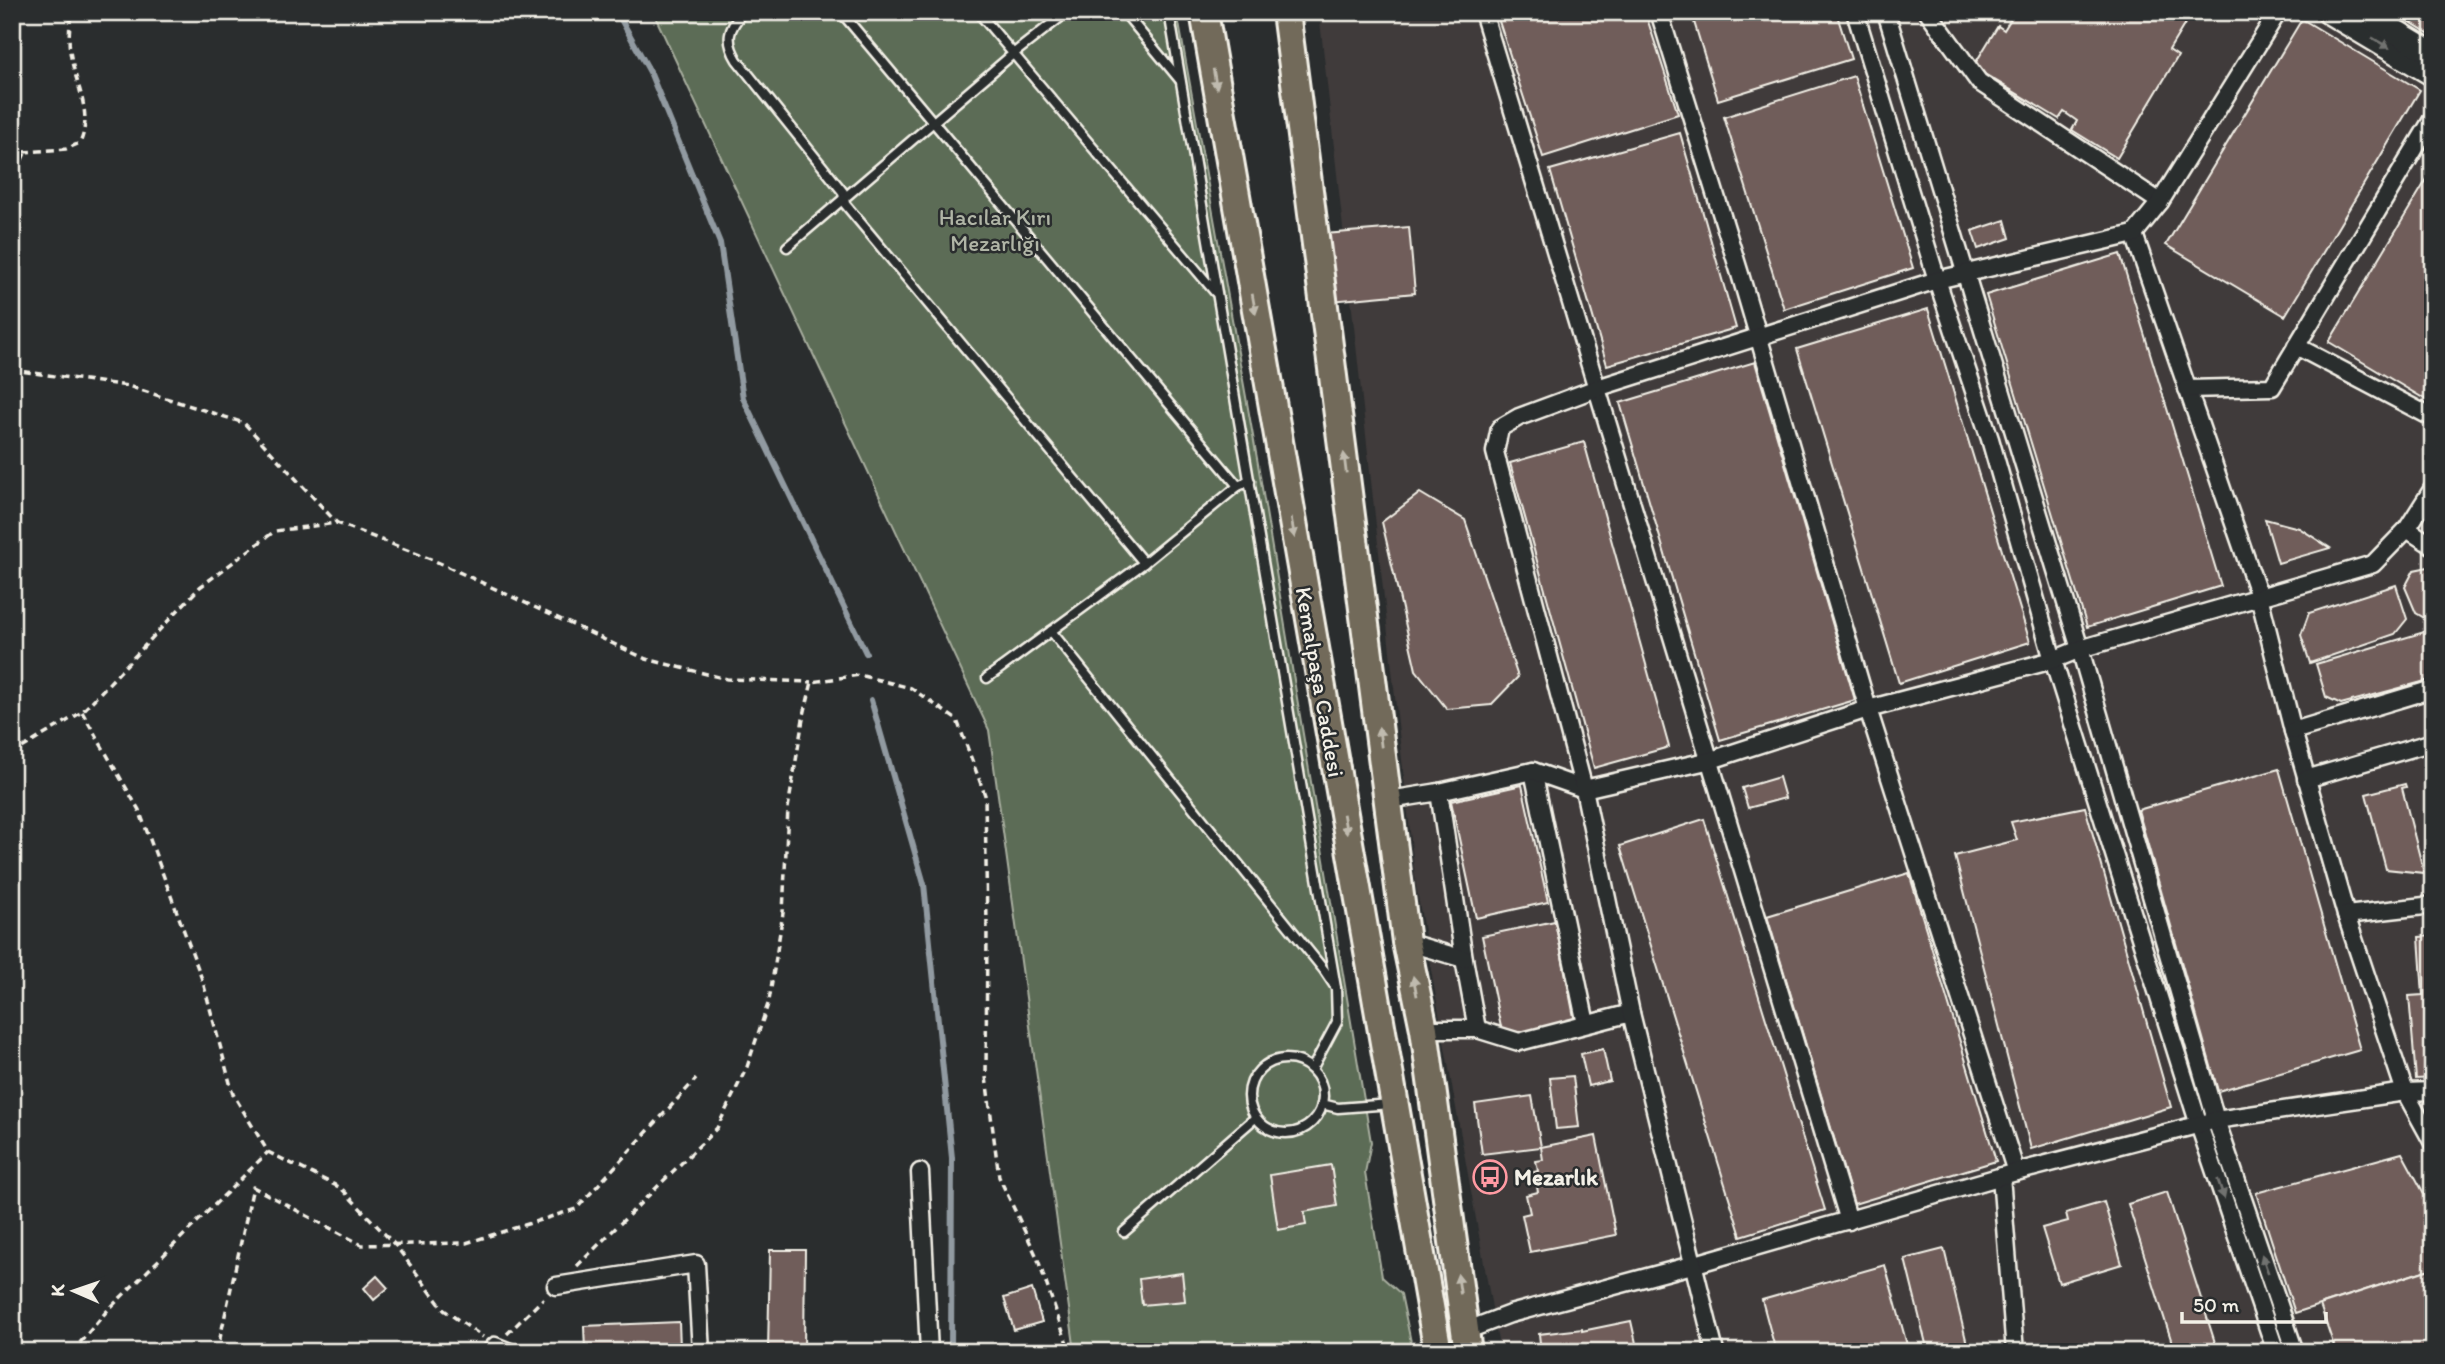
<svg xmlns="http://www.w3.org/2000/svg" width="2445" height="1364" viewBox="0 0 2445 1364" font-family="Itim,sans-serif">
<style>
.built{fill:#3f3b3b}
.green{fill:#5c6c56;stroke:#a8ae9f;stroke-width:2}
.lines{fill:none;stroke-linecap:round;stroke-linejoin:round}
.stream{stroke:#919aa1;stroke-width:6}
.building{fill:#705d5a;stroke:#f4f1e8;stroke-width:2}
.lane-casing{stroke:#f4f1e8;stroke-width:13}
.street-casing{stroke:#f4f1e8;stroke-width:21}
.secondary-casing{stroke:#f4f1e8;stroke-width:28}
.primary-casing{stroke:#f4f1e8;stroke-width:32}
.path{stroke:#f4f1e8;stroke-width:3.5;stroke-dasharray:7 5;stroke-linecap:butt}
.lane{stroke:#2a2d2e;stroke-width:8}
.street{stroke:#2a2d2e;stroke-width:16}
.secondary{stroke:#2a2d2e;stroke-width:23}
.primary{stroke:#726b5a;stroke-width:26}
.oneway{fill:#71726f}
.oneway2{fill:#c0bbaf}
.labels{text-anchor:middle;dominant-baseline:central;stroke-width:5;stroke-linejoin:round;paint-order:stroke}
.park-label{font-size:23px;fill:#b0b5a6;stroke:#2a2d2e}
.street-label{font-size:23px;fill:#f4f1e8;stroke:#2a2d2e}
.poi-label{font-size:23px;font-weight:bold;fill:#f4f1e8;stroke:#2a2d2e;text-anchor:start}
</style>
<rect width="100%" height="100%" fill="#2a2d2e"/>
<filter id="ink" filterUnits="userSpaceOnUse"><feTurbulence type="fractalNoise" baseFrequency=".0143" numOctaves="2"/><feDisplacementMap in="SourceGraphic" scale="14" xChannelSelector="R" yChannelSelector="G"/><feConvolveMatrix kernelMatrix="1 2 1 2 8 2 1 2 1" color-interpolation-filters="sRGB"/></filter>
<g filter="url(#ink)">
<polygon class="built" points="1319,12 2433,12 2433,1352 1500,1352 1416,886"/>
<polygon class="green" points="653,12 1177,12 1258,464 1371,1142 1365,1173 1382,1277 1401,1294 1413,1352 1075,1352 989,730"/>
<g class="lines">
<g class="stream">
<polyline points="617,12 650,72 720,243 743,398 866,653"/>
<polyline points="871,700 924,884 952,1158 951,1352"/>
</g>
</g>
<g class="building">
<polygon points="1496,12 1645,12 1678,114 1543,157"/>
<polygon points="1691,12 1836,12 1851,59 1718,100"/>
<polygon points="2015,12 2192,12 2169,50 2178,56 2117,158 2072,130 2077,121 2064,112 2059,119 1973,67 1998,26 2004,30"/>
<polygon points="2394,12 2433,12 2433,36"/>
<polygon points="2302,19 2420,90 2285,316 2166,245"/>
<polygon points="1854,76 1913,268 1784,309 1724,117"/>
<polygon points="1680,133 1736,328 1607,365 1550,170"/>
<polygon points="2433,169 2433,404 2329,342"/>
<polygon points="2005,220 2010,238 1978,249 1972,231"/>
<polygon points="1409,227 1415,293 1331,301 1325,234"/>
<polygon points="2120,254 2221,586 2087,627 1986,295"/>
<polygon points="1928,309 2030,642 1899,683 1797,349"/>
<polygon points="1755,362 1855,700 1720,740 1620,403"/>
<polygon points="1584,442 1669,747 1594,768 1510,463"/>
<polygon points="1420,493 1465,520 1518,677 1491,705 1447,709 1416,670 1382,522"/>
<polygon points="2265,519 2299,528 2330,548 2278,563"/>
<polygon points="2428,567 2433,570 2433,623 2416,613 2405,587 2414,570"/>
<polygon points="2396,585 2407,619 2395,634 2310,663 2301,635 2309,613"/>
<polygon points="2431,630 2433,679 2341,704 2326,697 2316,664"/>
<polygon points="2427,766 2433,766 2433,812"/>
<polygon points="2279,769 2360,1050 2218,1091 2138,810"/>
<polygon points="1779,777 1785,798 1748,808 1742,788"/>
<polygon points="2405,784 2406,787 2402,788 2424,873 2386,869 2366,794"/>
<polygon points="1522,785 1548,902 1476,918 1451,801"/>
<polygon points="2085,807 2171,1107 2031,1149 1955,856 2017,840 2011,822"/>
<polygon points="1704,819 1825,1210 1741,1236 1620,846"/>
<polygon points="1909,873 1996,1161 1854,1204 1767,916"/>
<polygon points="1555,921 1575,1022 1503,1037 1482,936"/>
<polygon points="2433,936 2433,1078 2416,1079 2409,996 2423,995 2419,937"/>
<polygon points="1603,1049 1610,1081 1588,1086 1581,1054"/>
<polygon points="1573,1076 1579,1127 1556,1129 1550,1078"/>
<polygon points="1532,1096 1541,1147 1482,1154 1475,1104"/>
<polygon points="1596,1136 1616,1235 1530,1252 1522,1215 1530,1213 1526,1195 1538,1192 1534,1172 1538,1171 1536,1161 1543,1160 1541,1147"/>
<polygon points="2402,1153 2433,1210 2433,1268 2295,1313 2256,1193"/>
<polygon points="1331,1165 1337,1206 1304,1212 1306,1225 1278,1230 1270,1175"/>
<polygon points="2167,1192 2218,1352 2175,1352 2128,1204"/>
<polygon points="2104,1202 2122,1264 2059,1283 2042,1228 2068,1221 2066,1213"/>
<polygon points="1944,1249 1969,1352 1928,1352 1905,1259"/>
<polygon points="770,1250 805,1250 804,1352 768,1352"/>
<polygon points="1885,1265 1909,1352 1776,1352 1762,1300"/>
<polygon points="2433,1268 2433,1352 2336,1352 2320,1305"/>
<polygon points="1182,1273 1185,1301 1142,1305 1139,1279"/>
<polygon points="377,1276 388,1288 374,1300 364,1288"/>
<polygon points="1032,1289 1042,1322 1014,1330 1004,1298"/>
<polygon points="1631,1321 1638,1352 1541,1352 1539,1334 1582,1329 1582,1331"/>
<polygon points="679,1322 680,1347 585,1351 584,1326"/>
</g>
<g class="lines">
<defs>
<g id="lane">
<path d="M743,12C728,29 725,40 737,60L843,192L845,204L1144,563"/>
<polyline points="841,12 1238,486"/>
<polyline points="978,12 1215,292"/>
<polyline points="1124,12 1180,80"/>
<polyline points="1169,12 1336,988"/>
<polyline points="787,247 1013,54 1067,12"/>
<polyline points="1051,631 1324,970 1336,988 1337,1022 1312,1069"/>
<polyline points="987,678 1144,563 1238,486 1250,481"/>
<circle cx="1286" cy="1096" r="37"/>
<polyline points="1322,1104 1338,1108 1391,1104"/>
<polyline points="1124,1232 1255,1118"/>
</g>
<g id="street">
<polyline points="1483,12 1849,1221"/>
<polyline points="1659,12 1740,274 1868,709 2016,1172"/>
<polyline points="1855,12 1937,280 1990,439 2053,660 2199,1125 2276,1352"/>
<polyline points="1886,12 2080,649 2216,1120 2295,1352"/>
<polyline points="1928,12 1979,82 2160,202"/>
<polyline points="2134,234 2259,596 2293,731 2346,915 2405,1092 2433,1143"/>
<polyline points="2296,346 2433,418"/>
<polyline points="2187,389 2272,387 2433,118"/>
<polyline points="2407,529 2433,546"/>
<polyline points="2293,731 2433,689"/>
<polyline points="1533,771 1586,1024"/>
<polyline points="2306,779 2433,742"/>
<polyline points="1439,792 1464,959 1477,1029"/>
<polyline points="1389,800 1439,792 1533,771 1584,789 1711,760 1868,709 2053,660 2080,649 2373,564 2407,529 2433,488"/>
<polyline points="2346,915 2433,905"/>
<polyline points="1406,942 1464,959"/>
<polyline points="1424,1029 1477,1029 1519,1042 1631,1013"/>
<polyline points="920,1172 929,1352"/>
<polyline points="2001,1176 2015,1352"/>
<polyline points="556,1286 696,1264 701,1352"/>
<polyline points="1465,1331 1510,1314 1692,1265 2016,1172 2216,1120 2405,1092 2433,1091"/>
<polyline points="490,1352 495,1346 510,1352"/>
<polyline points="1715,1352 1631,1013 1584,789 1495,452 1500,428 1519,417 1597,388 1937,280 2134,234 2160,202 2278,12"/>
</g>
<g id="secondary">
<polyline points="2329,12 2433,74"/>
<polyline points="2363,12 2433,54"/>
</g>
<g id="primary">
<polyline points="1204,12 1438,1352"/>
<polyline points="1286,12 1406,942 1424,1029 1468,1352"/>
</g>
</defs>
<use href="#lane" class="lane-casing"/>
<use href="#street" class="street-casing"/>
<use href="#secondary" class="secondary-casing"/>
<use href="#primary" class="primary-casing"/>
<g class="path">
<path d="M12,153L66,149L80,143C94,112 74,82 70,51C68,39 70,25 71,12"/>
<polyline points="12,182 25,153"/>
<polyline points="12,370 128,386 244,423 337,523"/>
<polyline points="82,712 139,810 203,982 233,1094 268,1152 341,1188 396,1246 444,1310 483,1337"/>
<polyline points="12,754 82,712 200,587 275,531 337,523 433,560 646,659 727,679 812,682"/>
<polyline points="577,1266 717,1128 747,1067 769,1001 783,913 788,808 803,719 812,682 859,675 911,688 957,720 985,795 987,927 986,1077 999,1177 1037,1257 1070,1352"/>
<polyline points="507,1334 544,1298"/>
<polyline points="72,1352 106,1312 268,1152"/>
<polyline points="217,1352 253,1187 362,1245 466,1243 576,1209 696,1079"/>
</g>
<use href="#lane" class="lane"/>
<use href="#street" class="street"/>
<use href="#secondary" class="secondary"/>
<use href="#primary" class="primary"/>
</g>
<defs><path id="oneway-solid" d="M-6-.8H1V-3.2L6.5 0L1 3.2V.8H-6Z" transform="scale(1.75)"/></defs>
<g class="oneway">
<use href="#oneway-solid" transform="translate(2381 43) rotate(31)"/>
<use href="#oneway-solid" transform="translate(2221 1189) rotate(71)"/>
<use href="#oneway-solid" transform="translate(2265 1264) rotate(-109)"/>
</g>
<g class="oneway2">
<use href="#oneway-solid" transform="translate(1215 79) rotate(80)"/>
<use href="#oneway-solid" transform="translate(1254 304) rotate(80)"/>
<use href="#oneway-solid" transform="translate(1345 463) rotate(-97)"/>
<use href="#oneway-solid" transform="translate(1293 528) rotate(80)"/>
<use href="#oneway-solid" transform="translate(1380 737) rotate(-97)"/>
<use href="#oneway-solid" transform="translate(1345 824) rotate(80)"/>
<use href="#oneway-solid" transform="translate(1415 986) rotate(-101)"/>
<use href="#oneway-solid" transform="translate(1459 1284) rotate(-98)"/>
</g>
</g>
<defs>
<symbol id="bus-ring" viewBox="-11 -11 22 22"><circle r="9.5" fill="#2a2d2e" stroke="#ff9aa2" stroke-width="1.5"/><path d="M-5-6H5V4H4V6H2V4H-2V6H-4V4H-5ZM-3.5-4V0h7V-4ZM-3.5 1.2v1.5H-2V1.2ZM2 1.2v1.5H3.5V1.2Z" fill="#ff9aa2"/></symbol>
</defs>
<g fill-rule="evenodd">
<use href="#bus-ring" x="1471" y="1158" width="38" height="38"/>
</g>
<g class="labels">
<g class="park-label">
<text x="995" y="217">Hacılar Kırı<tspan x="995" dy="26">Mezarlığı</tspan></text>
</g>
<g class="street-label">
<text transform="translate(1320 682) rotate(80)">Kemalpaşa Caddesi</text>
</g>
<g class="poi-label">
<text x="1514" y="1177">Mezarlık</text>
</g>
</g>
<rect width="2445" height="1364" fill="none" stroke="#2a2d2e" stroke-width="42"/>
<rect x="21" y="21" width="2403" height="1322" fill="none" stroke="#f4f1e8" stroke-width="2.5" filter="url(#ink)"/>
<g transform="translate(74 1291) rotate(272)" stroke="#2a2d2e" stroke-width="5" paint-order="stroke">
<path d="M0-5L12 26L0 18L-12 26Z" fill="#f4f1e8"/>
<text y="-10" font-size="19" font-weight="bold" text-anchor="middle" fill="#f4f1e8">K</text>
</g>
<path d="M2182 1312v10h144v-10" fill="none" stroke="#f4f1e8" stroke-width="3.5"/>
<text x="2193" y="1312" font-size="21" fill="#f4f1e8" stroke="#2a2d2e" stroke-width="5" paint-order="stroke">50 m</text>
</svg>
